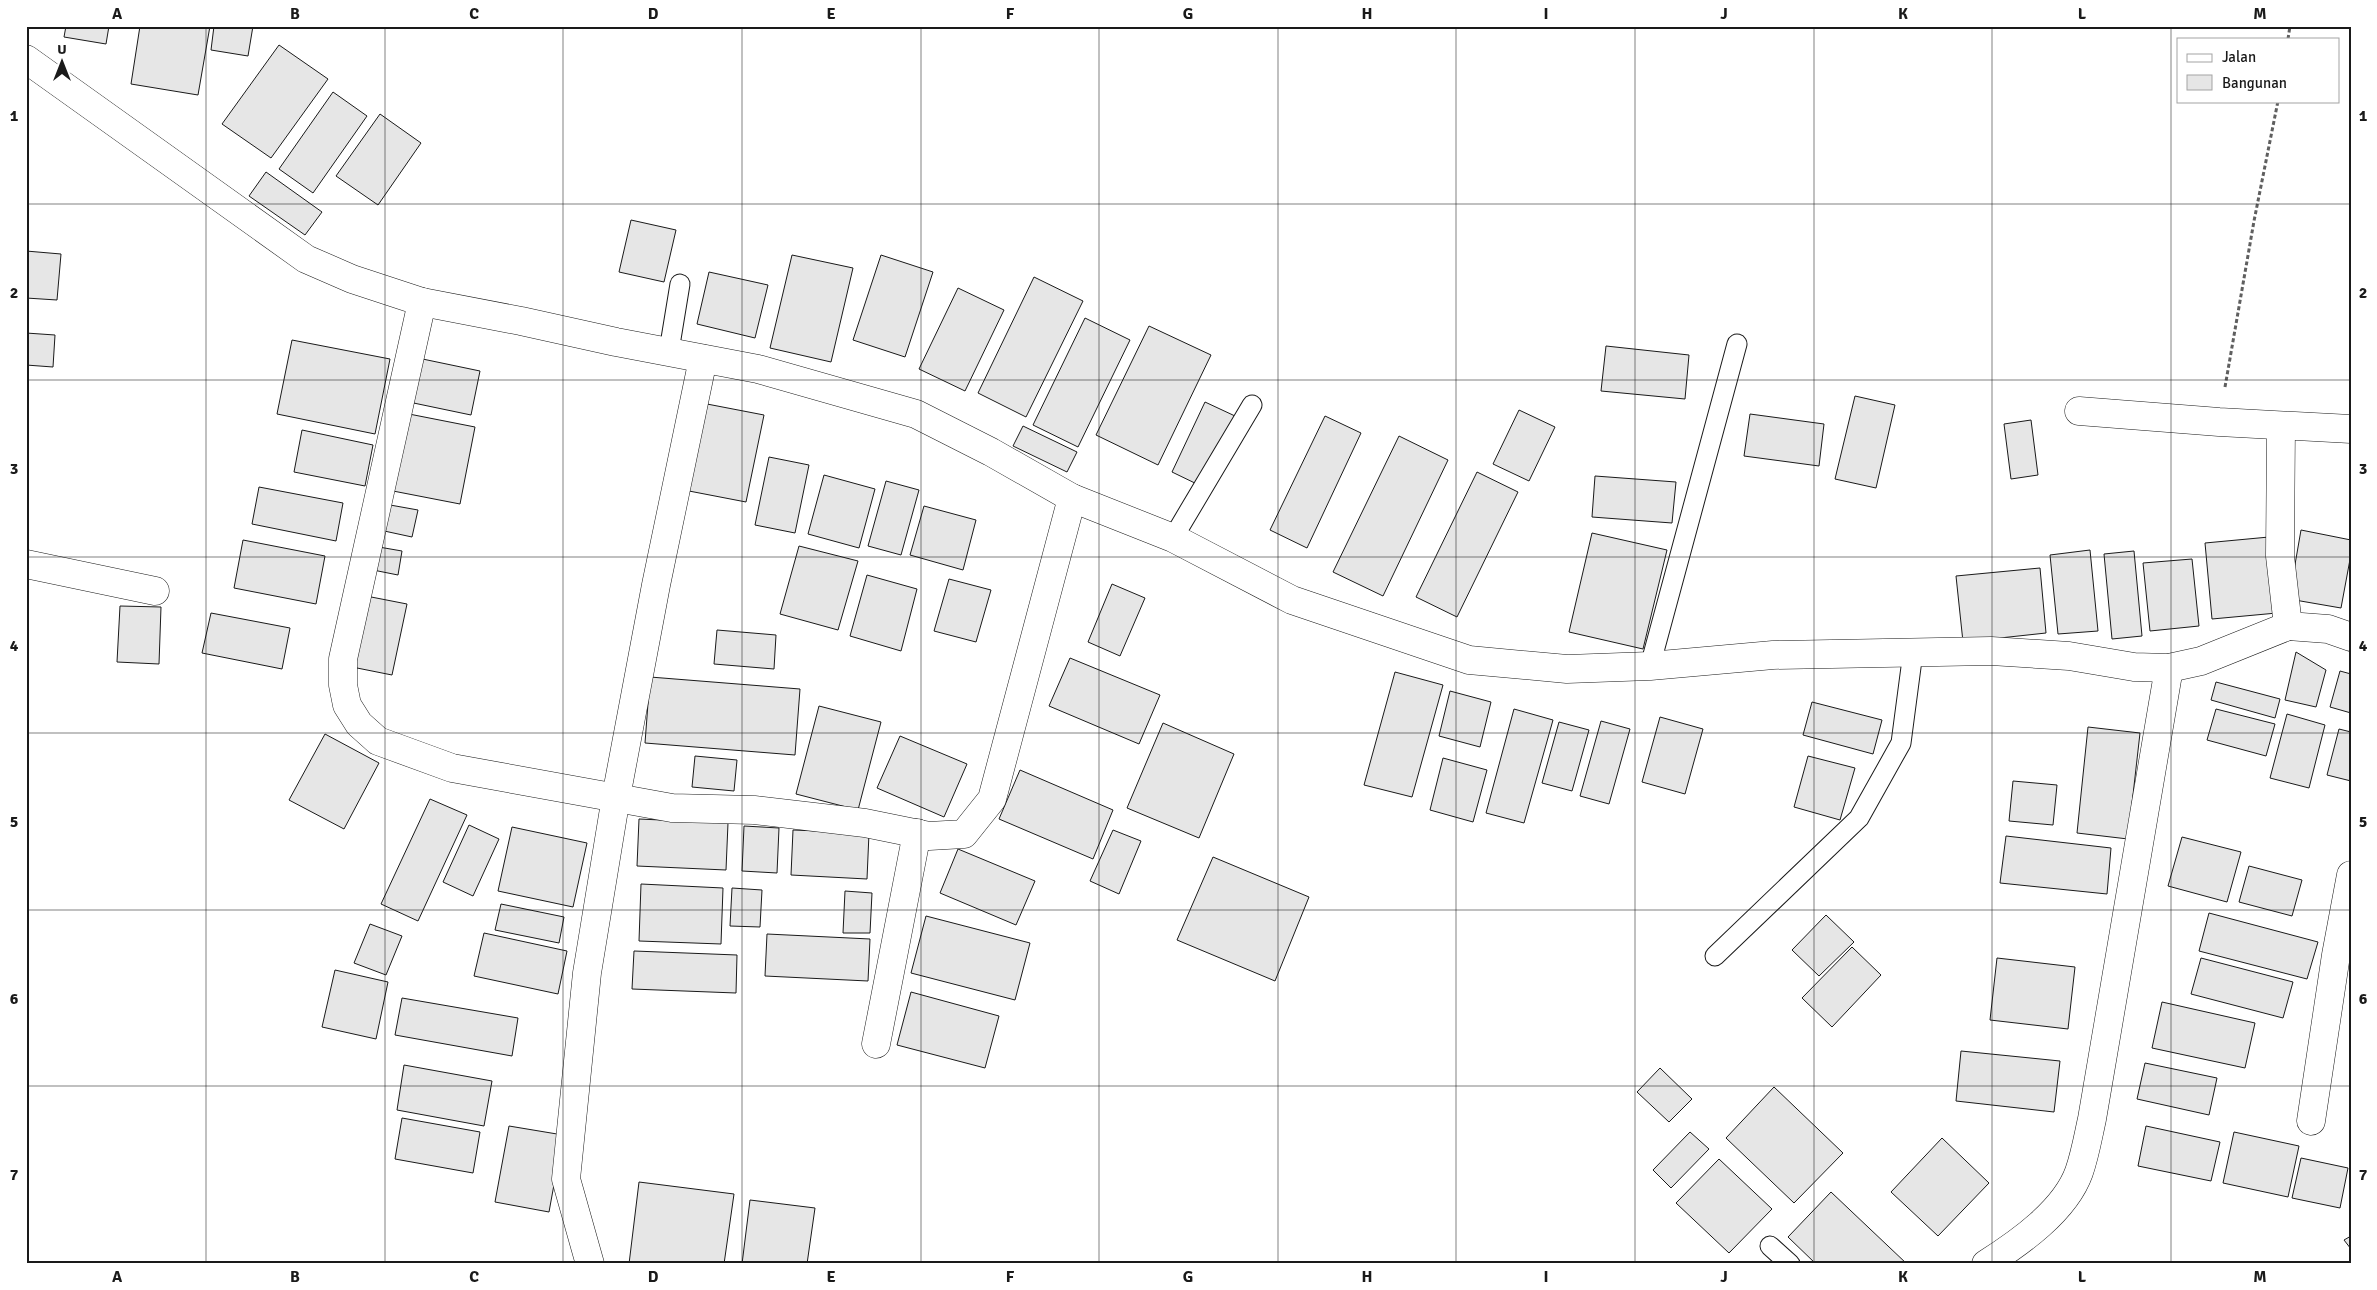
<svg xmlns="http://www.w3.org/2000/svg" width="2377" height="1290" viewBox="0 0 2377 1290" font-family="Signika,sans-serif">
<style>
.building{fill:#e6e6e6;stroke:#1a1a1a}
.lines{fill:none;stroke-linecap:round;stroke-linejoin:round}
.service-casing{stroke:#1a1a1a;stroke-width:21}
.minor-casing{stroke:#1a1a1a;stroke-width:29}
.path{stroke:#5f5f5f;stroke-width:3;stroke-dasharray:4 2.5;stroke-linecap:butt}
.service{stroke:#fff;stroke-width:19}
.minor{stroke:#fff;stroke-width:28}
.grid{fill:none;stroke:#1a1a1a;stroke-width:1;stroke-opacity:0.55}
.neatline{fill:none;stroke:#1a1a1a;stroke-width:2}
.grid-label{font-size:16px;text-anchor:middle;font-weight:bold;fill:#1a1a1a}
</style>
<rect width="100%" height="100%" fill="#fff"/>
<g class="building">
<polygon points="66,26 109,26 106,44 64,37"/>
<polygon points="140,26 210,26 198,95 131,84"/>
<polygon points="214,26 253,26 248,56 211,50"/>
<polygon points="279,45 328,79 271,158 222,124"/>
<polygon points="333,92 367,116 313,193 279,169"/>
<polygon points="380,114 421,143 378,205 336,176"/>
<polygon points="266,172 322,212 305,235 249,196"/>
<polygon points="631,220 676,230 664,282 619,272"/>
<polygon points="26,251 61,254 57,300 26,298"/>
<polygon points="792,255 853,268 831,362 770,348"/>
<polygon points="881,255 933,272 905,357 853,340"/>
<polygon points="709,272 768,285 755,338 697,324"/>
<polygon points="1034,277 1083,301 1026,417 978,393"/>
<polygon points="958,288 1004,310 965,391 919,369"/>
<polygon points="1085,318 1130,340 1078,447 1033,425"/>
<polygon points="1149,326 1211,355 1158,465 1096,435"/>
<polygon points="26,333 55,335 53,367 26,365"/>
<polygon points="292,340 390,359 375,434 277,414"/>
<polygon points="1606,346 1689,355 1685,399 1601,391"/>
<polygon points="413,357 480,371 471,415 404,401"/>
<polygon points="1855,396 1895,405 1876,488 1835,479"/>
<polygon points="1205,402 1235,416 1201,486 1172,472"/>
<polygon points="707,404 764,415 746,502 689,491"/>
<polygon points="1519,410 1555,427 1529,481 1493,464"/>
<polygon points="409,414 475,427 460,504 393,491"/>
<polygon points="1750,414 1824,424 1819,466 1744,456"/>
<polygon points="1325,416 1361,433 1307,548 1270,530"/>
<polygon points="2031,420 2038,475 2011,479 2004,424"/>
<polygon points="1023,426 1077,452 1067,472 1013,446"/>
<polygon points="302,430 373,445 365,486 294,472"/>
<polygon points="1399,436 1448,460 1383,596 1333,572"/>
<polygon points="769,457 809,465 795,533 755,525"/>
<polygon points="1477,472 1518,492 1457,617 1416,597"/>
<polygon points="824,475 875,489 859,548 808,534"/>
<polygon points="1595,476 1676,482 1672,523 1592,517"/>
<polygon points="886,481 919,490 901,555 868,546"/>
<polygon points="259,487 343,503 336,541 252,524"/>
<polygon points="379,503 418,510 412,537 375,529"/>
<polygon points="924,506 976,520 963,570 910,555"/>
<polygon points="2301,530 2351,540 2351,554 2341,608 2289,599"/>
<polygon points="1592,533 1667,550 1643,649 1569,632"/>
<polygon points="2269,537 2277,613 2212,619 2205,543"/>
<polygon points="243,540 325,556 316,604 234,588"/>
<polygon points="373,546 402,551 398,575 368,569"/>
<polygon points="799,546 858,561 838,630 780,614"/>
<polygon points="2090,550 2098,631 2058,634 2050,555"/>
<polygon points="2134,551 2142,636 2112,639 2104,554"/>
<polygon points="2192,559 2199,626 2150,631 2143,563"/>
<polygon points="2040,568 2046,633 1963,642 1956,576"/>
<polygon points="867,575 917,589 901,651 850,636"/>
<polygon points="949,579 991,590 976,642 934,631"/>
<polygon points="1112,584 1145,598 1120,656 1088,642"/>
<polygon points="361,595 407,604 392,675 347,666"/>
<polygon points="120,606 161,607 159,664 117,662"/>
<polygon points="211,613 290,628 282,669 202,653"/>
<polygon points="717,630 776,635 774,669 714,664"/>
<polygon points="2296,652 2326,670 2316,707 2285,700"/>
<polygon points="1070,658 1160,695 1139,744 1049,706"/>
<polygon points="2340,671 2351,674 2351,713 2330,707"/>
<polygon points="1395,672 1443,685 1412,797 1364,785"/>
<polygon points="650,677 800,689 795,755 645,743"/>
<polygon points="2216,682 2280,699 2275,718 2211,700"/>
<polygon points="1450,691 1491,702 1480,747 1439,736"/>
<polygon points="1812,702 1882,720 1873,754 1803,735"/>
<polygon points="819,706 881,722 858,810 796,794"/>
<polygon points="1514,709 1553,720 1524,823 1486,813"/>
<polygon points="2216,709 2275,724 2266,756 2207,740"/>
<polygon points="2287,714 2325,725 2309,788 2270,778"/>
<polygon points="1660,717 1703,729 1685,794 1642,782"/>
<polygon points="1601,721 1630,729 1609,804 1580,796"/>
<polygon points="1559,722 1589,730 1572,791 1542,783"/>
<polygon points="1163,723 1234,754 1199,838 1127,808"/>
<polygon points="2088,727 2140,733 2128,839 2077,833"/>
<polygon points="2339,729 2351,732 2351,781 2327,775"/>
<polygon points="325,734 379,763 344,829 289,800"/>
<polygon points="900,736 967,764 944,817 877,788"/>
<polygon points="695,756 737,760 734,791 692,787"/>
<polygon points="1808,756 1855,768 1840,820 1794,807"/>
<polygon points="1443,758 1487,770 1473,822 1430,810"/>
<polygon points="1020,770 1113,810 1093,859 999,819"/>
<polygon points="2013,781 2057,785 2053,825 2009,821"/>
<polygon points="430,799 467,815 418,921 381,904"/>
<polygon points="639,819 728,823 726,870 637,866"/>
<polygon points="469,825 499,839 473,896 443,882"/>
<polygon points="744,826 779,828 777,873 742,871"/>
<polygon points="512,827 587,843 573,907 498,891"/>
<polygon points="793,830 869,833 867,879 791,875"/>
<polygon points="1113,830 1141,841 1119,894 1090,881"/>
<polygon points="2006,836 2111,848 2107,894 2000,883"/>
<polygon points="2182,837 2241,852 2227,902 2168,886"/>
<polygon points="958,849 1035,881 1016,925 940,893"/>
<polygon points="1213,857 1309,897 1275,981 1177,940"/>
<polygon points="2249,866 2302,880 2292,916 2239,902"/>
<polygon points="641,884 723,888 721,944 639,941"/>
<polygon points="732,888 762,890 760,927 730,926"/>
<polygon points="845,891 872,893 870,933 843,933"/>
<polygon points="501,904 564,917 559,943 495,930"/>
<polygon points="2209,913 2318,942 2307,979 2199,951"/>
<polygon points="1826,915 1854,942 1819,976 1792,950"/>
<polygon points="926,916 1030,943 1015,1000 911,973"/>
<polygon points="370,924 402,936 386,975 354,963"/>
<polygon points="484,933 567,951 558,994 474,976"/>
<polygon points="767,934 870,939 868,981 765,976"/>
<polygon points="1852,947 1881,975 1832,1027 1802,998"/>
<polygon points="634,951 737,955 736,993 632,989"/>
<polygon points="1997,958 2075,967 2068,1029 1990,1020"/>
<polygon points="2201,958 2293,982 2283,1018 2191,994"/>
<polygon points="335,970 388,982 376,1039 322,1027"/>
<polygon points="911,992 999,1016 985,1068 897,1045"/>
<polygon points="402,998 518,1018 512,1056 395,1035"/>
<polygon points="2162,1002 2255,1023 2245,1068 2152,1048"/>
<polygon points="1961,1051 2060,1061 2054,1112 1956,1101"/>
<polygon points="2145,1063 2217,1078 2209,1115 2137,1099"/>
<polygon points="404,1065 492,1081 484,1126 397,1110"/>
<polygon points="1660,1068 1692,1099 1669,1122 1637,1092"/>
<polygon points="1774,1087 1843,1153 1794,1203 1726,1138"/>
<polygon points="402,1118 480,1132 473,1173 395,1159"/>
<polygon points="509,1126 563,1135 549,1212 495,1202"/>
<polygon points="2146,1126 2220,1142 2211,1181 2138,1166"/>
<polygon points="1690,1132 1709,1149 1671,1188 1653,1170"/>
<polygon points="2234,1132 2299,1146 2288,1197 2223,1183"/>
<polygon points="1942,1138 1989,1183 1938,1236 1891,1192"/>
<polygon points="2301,1158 2348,1168 2340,1208 2292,1198"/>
<polygon points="1719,1159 1772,1209 1729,1253 1676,1203"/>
<polygon points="639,1182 734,1194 724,1264 629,1264"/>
<polygon points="1831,1192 1907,1264 1816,1264 1788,1237"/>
<polygon points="750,1200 815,1208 807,1264 742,1264"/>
<polygon points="2351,1236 2351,1249 2344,1240"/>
</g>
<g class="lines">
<defs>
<g id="service">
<polyline points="669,351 680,284"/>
<polyline points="1173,538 1252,405"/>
<polyline points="1650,666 1737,344"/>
<polyline points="1715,956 1859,818 1901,743 1913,652"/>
<polyline points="1770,1246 1790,1264"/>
</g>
<g id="minor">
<polyline points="26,59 306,259 352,279 422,302 521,321 616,342 758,369 916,414 991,452 1072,498 1173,538 1292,600 1469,660 1567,669 1650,666 1773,655 1991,651 2069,656 2134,667 2169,668 2201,661 2288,626 2328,629 2351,637"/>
<polyline points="422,302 343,659 343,685 347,705 359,724 378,741 452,768 672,808 754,810 865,823 929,836 964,834 992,799 1072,498"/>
<polyline points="2079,411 2219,422 2351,429"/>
<polyline points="2281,426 2280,556 2288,626"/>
<polyline points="26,564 155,591"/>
<polyline points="876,1044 917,833"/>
<polyline points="2311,1121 2336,955 2351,875"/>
<polyline points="590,1264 566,1179 587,973 616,797 656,585 703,359"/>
<path d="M1986,1264C2019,1243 2065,1211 2079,1172C2085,1155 2088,1137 2092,1119L2169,668"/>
</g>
</defs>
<use href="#service" class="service-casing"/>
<use href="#minor" class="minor-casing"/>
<g class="path">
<polyline points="2288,39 2290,26"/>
<polyline points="2225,387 2254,221 2278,101"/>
</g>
<use href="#service" class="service"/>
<use href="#minor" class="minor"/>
</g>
<path class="grid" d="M206,26V1264M385,26V1264M563,26V1264M742,26V1264M921,26V1264M1099,26V1264M1278,26V1264M1456,26V1264M1635,26V1264M1814,26V1264M1992,26V1264M2171,26V1264M26,204H2351M26,380H2351M26,557H2351M26,733H2351M26,910H2351M26,1086H2351"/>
<rect width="2377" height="1290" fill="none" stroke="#ffffff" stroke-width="55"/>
<rect x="2177" y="38" width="162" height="65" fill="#ffffff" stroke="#a3a3a3"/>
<rect x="2187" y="54" width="25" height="8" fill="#ffffff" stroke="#a3a3a3"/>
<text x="2222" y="62" font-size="15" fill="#1a1a1a">Jalan</text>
<rect x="2187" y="75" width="25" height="15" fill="#e6e6e6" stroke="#a3a3a3"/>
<text x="2222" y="88" font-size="15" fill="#1a1a1a">Bangunan</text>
<g transform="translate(62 62)" stroke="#ffffff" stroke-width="4" paint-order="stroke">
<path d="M0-4L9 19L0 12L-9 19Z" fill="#1a1a1a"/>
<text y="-8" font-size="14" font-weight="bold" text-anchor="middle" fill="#1a1a1a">U</text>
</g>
<rect x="28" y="28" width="2322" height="1234" class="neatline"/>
<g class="grid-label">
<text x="117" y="19">A</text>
<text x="295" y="19">B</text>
<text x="474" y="19">C</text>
<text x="653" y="19">D</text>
<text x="831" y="19">E</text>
<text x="1010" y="19">F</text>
<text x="1188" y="19">G</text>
<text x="1367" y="19">H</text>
<text x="1546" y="19">I</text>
<text x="1724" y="19">J</text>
<text x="1903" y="19">K</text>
<text x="2082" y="19">L</text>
<text x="2260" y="19">M</text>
<text x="14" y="121">1</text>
<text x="2363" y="121">1</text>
<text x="14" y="298">2</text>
<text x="2363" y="298">2</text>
<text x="14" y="474">3</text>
<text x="2363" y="474">3</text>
<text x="14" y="651">4</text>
<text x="2363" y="651">4</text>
<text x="14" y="827">5</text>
<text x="2363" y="827">5</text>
<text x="14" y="1004">6</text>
<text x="2363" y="1004">6</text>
<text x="14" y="1180">7</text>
<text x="2363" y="1180">7</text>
<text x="117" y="1282">A</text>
<text x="295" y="1282">B</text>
<text x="474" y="1282">C</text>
<text x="653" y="1282">D</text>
<text x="831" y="1282">E</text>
<text x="1010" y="1282">F</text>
<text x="1188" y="1282">G</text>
<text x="1367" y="1282">H</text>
<text x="1546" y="1282">I</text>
<text x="1724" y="1282">J</text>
<text x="1903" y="1282">K</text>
<text x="2082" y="1282">L</text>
<text x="2260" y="1282">M</text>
</g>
</svg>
